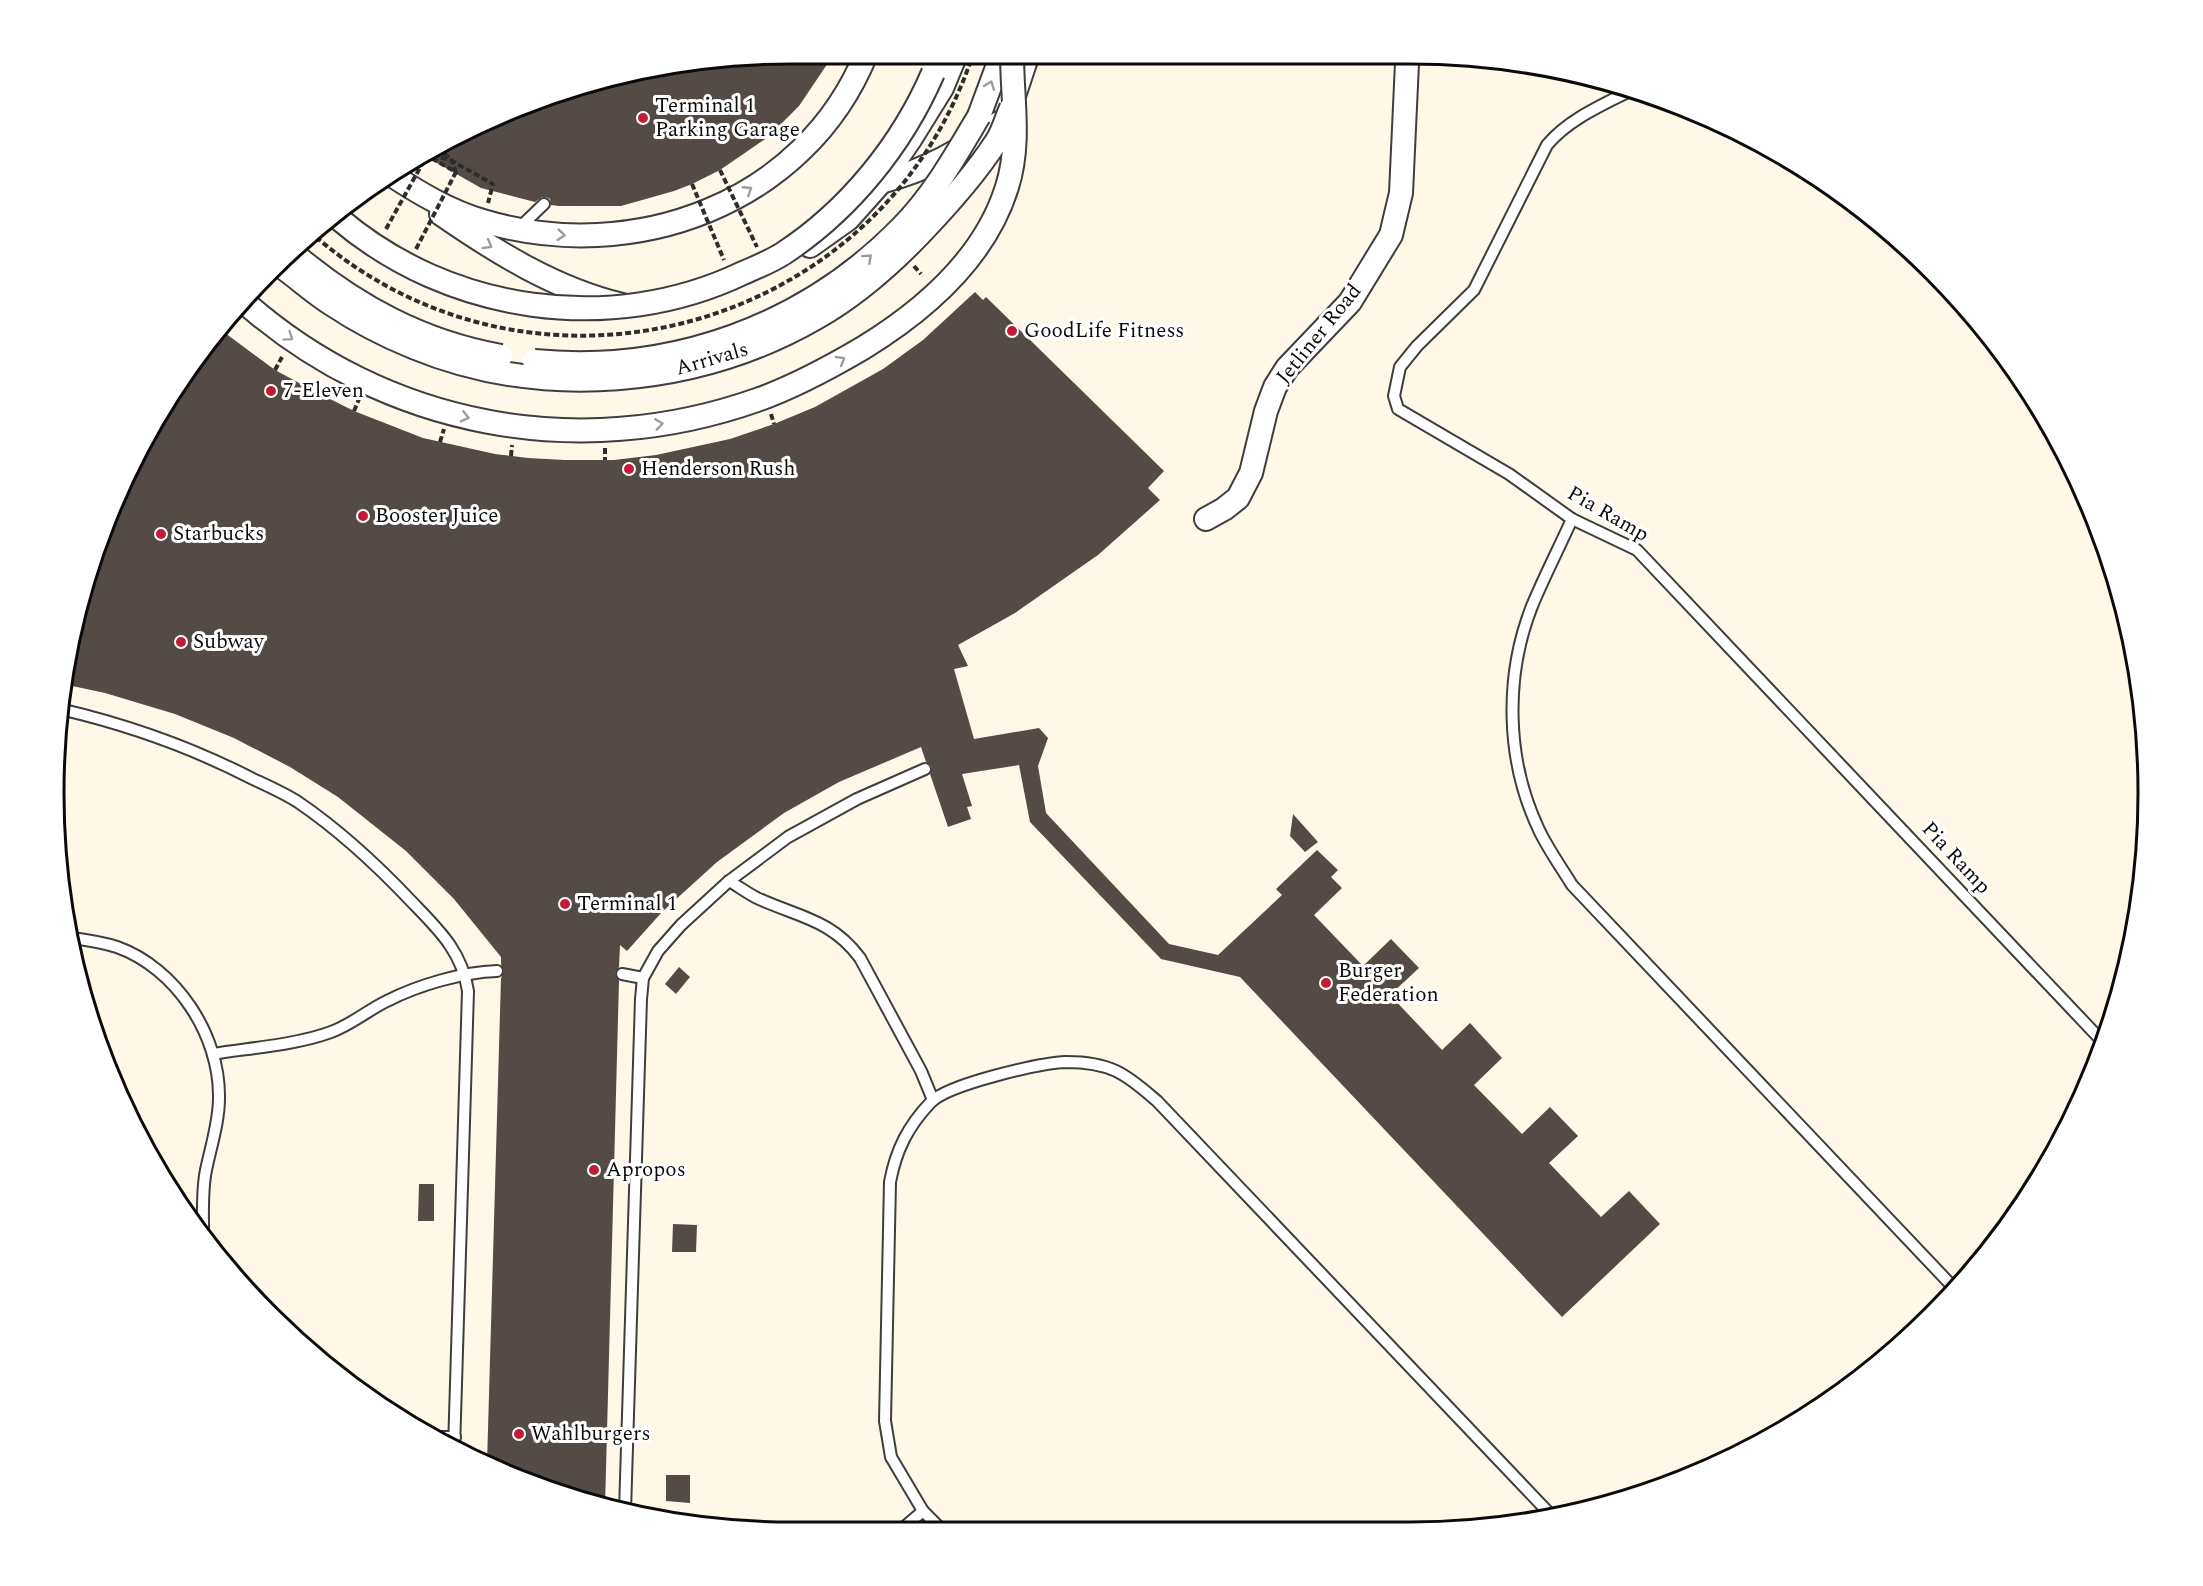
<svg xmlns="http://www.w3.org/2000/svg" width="2203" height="1586" viewBox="0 0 2203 1586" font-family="Spectral,serif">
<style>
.building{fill:#544a46}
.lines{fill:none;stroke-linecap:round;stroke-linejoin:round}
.lane-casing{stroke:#3e3e3e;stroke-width:14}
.street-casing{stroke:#3e3e3e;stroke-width:26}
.path{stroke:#2d2d2d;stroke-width:4;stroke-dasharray:6 3;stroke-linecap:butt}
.lane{stroke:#fff;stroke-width:10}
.street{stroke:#fff;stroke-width:22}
.street-bridge-casing{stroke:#3e3e3e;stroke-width:26;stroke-linecap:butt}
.path-bridge{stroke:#2d2d2d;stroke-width:4;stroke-dasharray:6 3;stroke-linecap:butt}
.street-bridge{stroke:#fff;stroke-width:22}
.oneway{stroke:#9d9d9d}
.poi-dot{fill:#c21b37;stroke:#fff;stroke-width:2}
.labels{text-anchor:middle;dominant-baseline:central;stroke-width:6;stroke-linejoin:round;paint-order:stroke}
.poi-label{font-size:21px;fill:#0b0b0b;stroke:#fff;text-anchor:start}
.street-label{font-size:21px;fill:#0b0b0b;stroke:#fff}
.rim{fill:none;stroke:#0b0b0b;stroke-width:3}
</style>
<rect width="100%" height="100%" fill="#fff8e8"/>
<g class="building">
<polygon points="793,54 834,54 799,106 768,137 720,170 692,184 674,191 621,206 559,206 551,205 550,199 546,197 542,197 535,202 481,188 423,155 467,130 601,79"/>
<polygon points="975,292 983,300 986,297 1164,471 1148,488 1160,500 1098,555 1015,613 958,645 968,666 954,669 974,739 1039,728 1048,738 1038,766 1046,813 1169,944 1218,955 1282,895 1276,889 1317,850 1338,870 1331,877 1342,888 1314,915 1363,966 1391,939 1419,968 1390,995 1442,1050 1470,1023 1502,1058 1474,1085 1522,1134 1550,1107 1578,1136 1549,1163 1601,1217 1629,1191 1660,1224 1562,1317 1240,977 1161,959 1030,822 1019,765 962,774 972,806 967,807 971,819 948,827 930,774 932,767 926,762 921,747 839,782 784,813 717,862 662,912 627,951 620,945 619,967 615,973 619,981 605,1507 601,1507 487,1464 501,978 504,971 501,965 501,957 454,899 406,851 338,797 290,767 234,738 175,714 105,693 63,684 79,601 130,466 221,330 275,370 316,392 354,411 423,438 495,454 528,458 565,460 614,460 656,455 730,439 774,424 815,407 883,369 923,340"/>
<polygon points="1293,814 1318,842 1305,852 1290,836"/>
<polygon points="679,967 690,977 676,994 665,984"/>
<polygon points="419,1184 434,1184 434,1221 418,1221"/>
<polygon points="673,1224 697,1225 696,1252 672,1252"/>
<polygon points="666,1475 690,1475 690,1503 666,1501"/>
</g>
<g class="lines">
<defs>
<g id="lane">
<path d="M1630,91C1600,106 1568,120 1547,145L1474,290L1417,346L1400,367L1394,396L1398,409L1509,474L1572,519L1637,550L2102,1041"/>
<polyline points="518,229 544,204"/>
<path d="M1572,519C1559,548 1544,577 1532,606C1504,677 1506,761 1539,830C1548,849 1561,867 1572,885L1954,1288"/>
<path d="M60,709C129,725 191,747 253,779C268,786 284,793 298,802C339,830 376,864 411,901C438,929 462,951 468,991L454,1449"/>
<path d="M729,881C738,886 747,893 757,898C798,917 831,919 860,958L921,1071L933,1100"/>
<path d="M72,938C87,940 102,942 117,947C176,968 220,1035 219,1098C219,1122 211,1146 206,1170C202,1189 203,1210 203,1229"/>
<polyline points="622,974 643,978"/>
<path d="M213,1054C249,1048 296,1045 331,1032C351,1025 368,1010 387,1001C418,985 463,972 497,971"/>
<polyline points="436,1437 455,1437"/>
<polyline points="625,1511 641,999 643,978 658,951 681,925 729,881 788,837 857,799 925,769"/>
<polyline points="902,1529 923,1511"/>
<path d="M941,1529L923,1511L891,1457L885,1421L890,1182C896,1150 908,1126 931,1102C949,1084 1040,1063 1066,1062C1083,1062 1101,1064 1116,1071C1131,1078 1144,1090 1157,1101L1550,1514"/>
</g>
<g id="street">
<polyline points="1014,96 1028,54"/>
<polyline points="979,116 1002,54"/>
<path d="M390,174C419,193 449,211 483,221C633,266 805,204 866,54"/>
<path d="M881,182C929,169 959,152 999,123"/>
<path d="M441,214C496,252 555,289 622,305"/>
<polyline points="810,246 848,219 881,182 911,138 942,88 956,54"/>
<polyline points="1206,519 1224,509 1238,498 1251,473 1266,411 1275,387 1287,368 1350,302 1391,235 1401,193 1407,63 1411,54"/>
</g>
</defs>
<use href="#lane" class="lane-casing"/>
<use href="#street" class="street-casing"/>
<g class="path">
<polyline points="438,147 452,161 493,184 488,203"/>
<polyline points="424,154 456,172 452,161 427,153"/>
<polyline points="914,266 921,274"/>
<polyline points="275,370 282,357"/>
<polyline points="354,411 359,399"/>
<polyline points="771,414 774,424"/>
<polyline points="605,448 605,460"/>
<polyline points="511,456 512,445"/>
</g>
<use href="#lane" class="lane"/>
<use href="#street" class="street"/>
<defs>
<g id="street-bridge">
<path d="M338,218C449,313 611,336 743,273C757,267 772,261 784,253C849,210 902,145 933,73"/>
<path d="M295,255C356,306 422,342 501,356"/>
<path d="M282,267C299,279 315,294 333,305C357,321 386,336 413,347C541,400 696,387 816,318C855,296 887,268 918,236C946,207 974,176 996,142C1003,132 1006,119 1011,108"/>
<path d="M243,301C385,427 578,463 757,400C794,387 829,368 863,348C925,310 985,258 1007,187C1021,143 1012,99 1012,54"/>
<path d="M534,361C671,374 804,327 901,228C933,196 956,155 979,116"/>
</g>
</defs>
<use href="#street-bridge" class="street-bridge-casing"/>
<g class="path-bridge">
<polyline points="720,170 757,247"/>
<polyline points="692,184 724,260"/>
<polyline points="386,229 426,157"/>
<path d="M316,237C537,427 883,330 973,54"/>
<polyline points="416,249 456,172"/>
<polyline points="440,442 444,429"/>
</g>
<use href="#street-bridge" class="street-bridge"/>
</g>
<defs><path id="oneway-chevron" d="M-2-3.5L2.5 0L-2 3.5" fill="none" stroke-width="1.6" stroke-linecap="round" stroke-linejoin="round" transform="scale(1.5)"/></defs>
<g class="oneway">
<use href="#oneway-chevron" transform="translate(990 85) rotate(-70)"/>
<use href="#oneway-chevron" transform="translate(748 190) rotate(-33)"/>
<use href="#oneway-chevron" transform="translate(561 235) rotate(6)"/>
<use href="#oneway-chevron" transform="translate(488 245) rotate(30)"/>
<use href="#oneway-chevron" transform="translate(868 258) rotate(-42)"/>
<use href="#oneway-chevron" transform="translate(289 337) rotate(35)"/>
<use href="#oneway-chevron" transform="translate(841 360) rotate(-30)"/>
<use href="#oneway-chevron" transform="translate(465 417) rotate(13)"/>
<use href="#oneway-chevron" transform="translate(659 424) rotate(-8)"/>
</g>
<g class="poi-dot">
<circle cx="643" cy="118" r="6"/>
<circle cx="1012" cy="331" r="6"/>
<circle cx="271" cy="391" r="6"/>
<circle cx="629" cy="469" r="6"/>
<circle cx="363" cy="516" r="6"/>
<circle cx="161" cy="534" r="6"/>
<circle cx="181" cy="642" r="6"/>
<circle cx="565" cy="904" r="6"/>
<circle cx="1326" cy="983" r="6"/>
<circle cx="594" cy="1170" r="6"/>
<circle cx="519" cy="1434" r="6"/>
</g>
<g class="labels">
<g class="poi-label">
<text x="655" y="106">Terminal 1<tspan x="655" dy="24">Parking Garage</tspan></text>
<text x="1024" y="331">GoodLife Fitness</text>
<text x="283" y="391">7-Eleven</text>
<text x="641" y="469">Henderson Rush</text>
<text x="375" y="516">Booster Juice</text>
<text x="173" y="534">Starbucks</text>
<text x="193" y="642">Subway</text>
<text x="577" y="904">Terminal 1</text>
<text x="1338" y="971">Burger<tspan x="1338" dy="24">Federation</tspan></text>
<text x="606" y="1170">Apropos</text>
<text x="531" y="1434">Wahlburgers</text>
</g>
<g class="street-label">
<text transform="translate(1319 334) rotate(-51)">Jetliner Road</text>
<text transform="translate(712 359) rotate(-16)">Arrivals</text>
<text transform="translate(1608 514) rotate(30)">Pia Ramp</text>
<text transform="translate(1956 858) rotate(47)">Pia Ramp</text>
</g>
</g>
<path d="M0 0H2203V1586H0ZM792 64H1410A728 728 0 0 1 2138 792V794A728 728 0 0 1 1410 1522H792A728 728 0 0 1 64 794V792A728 728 0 0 1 792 64Z" fill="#fff" fill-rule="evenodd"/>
<path class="rim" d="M792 64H1410A728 728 0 0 1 2138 792V794A728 728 0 0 1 1410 1522H792A728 728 0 0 1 64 794V792A728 728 0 0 1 792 64Z"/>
</svg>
